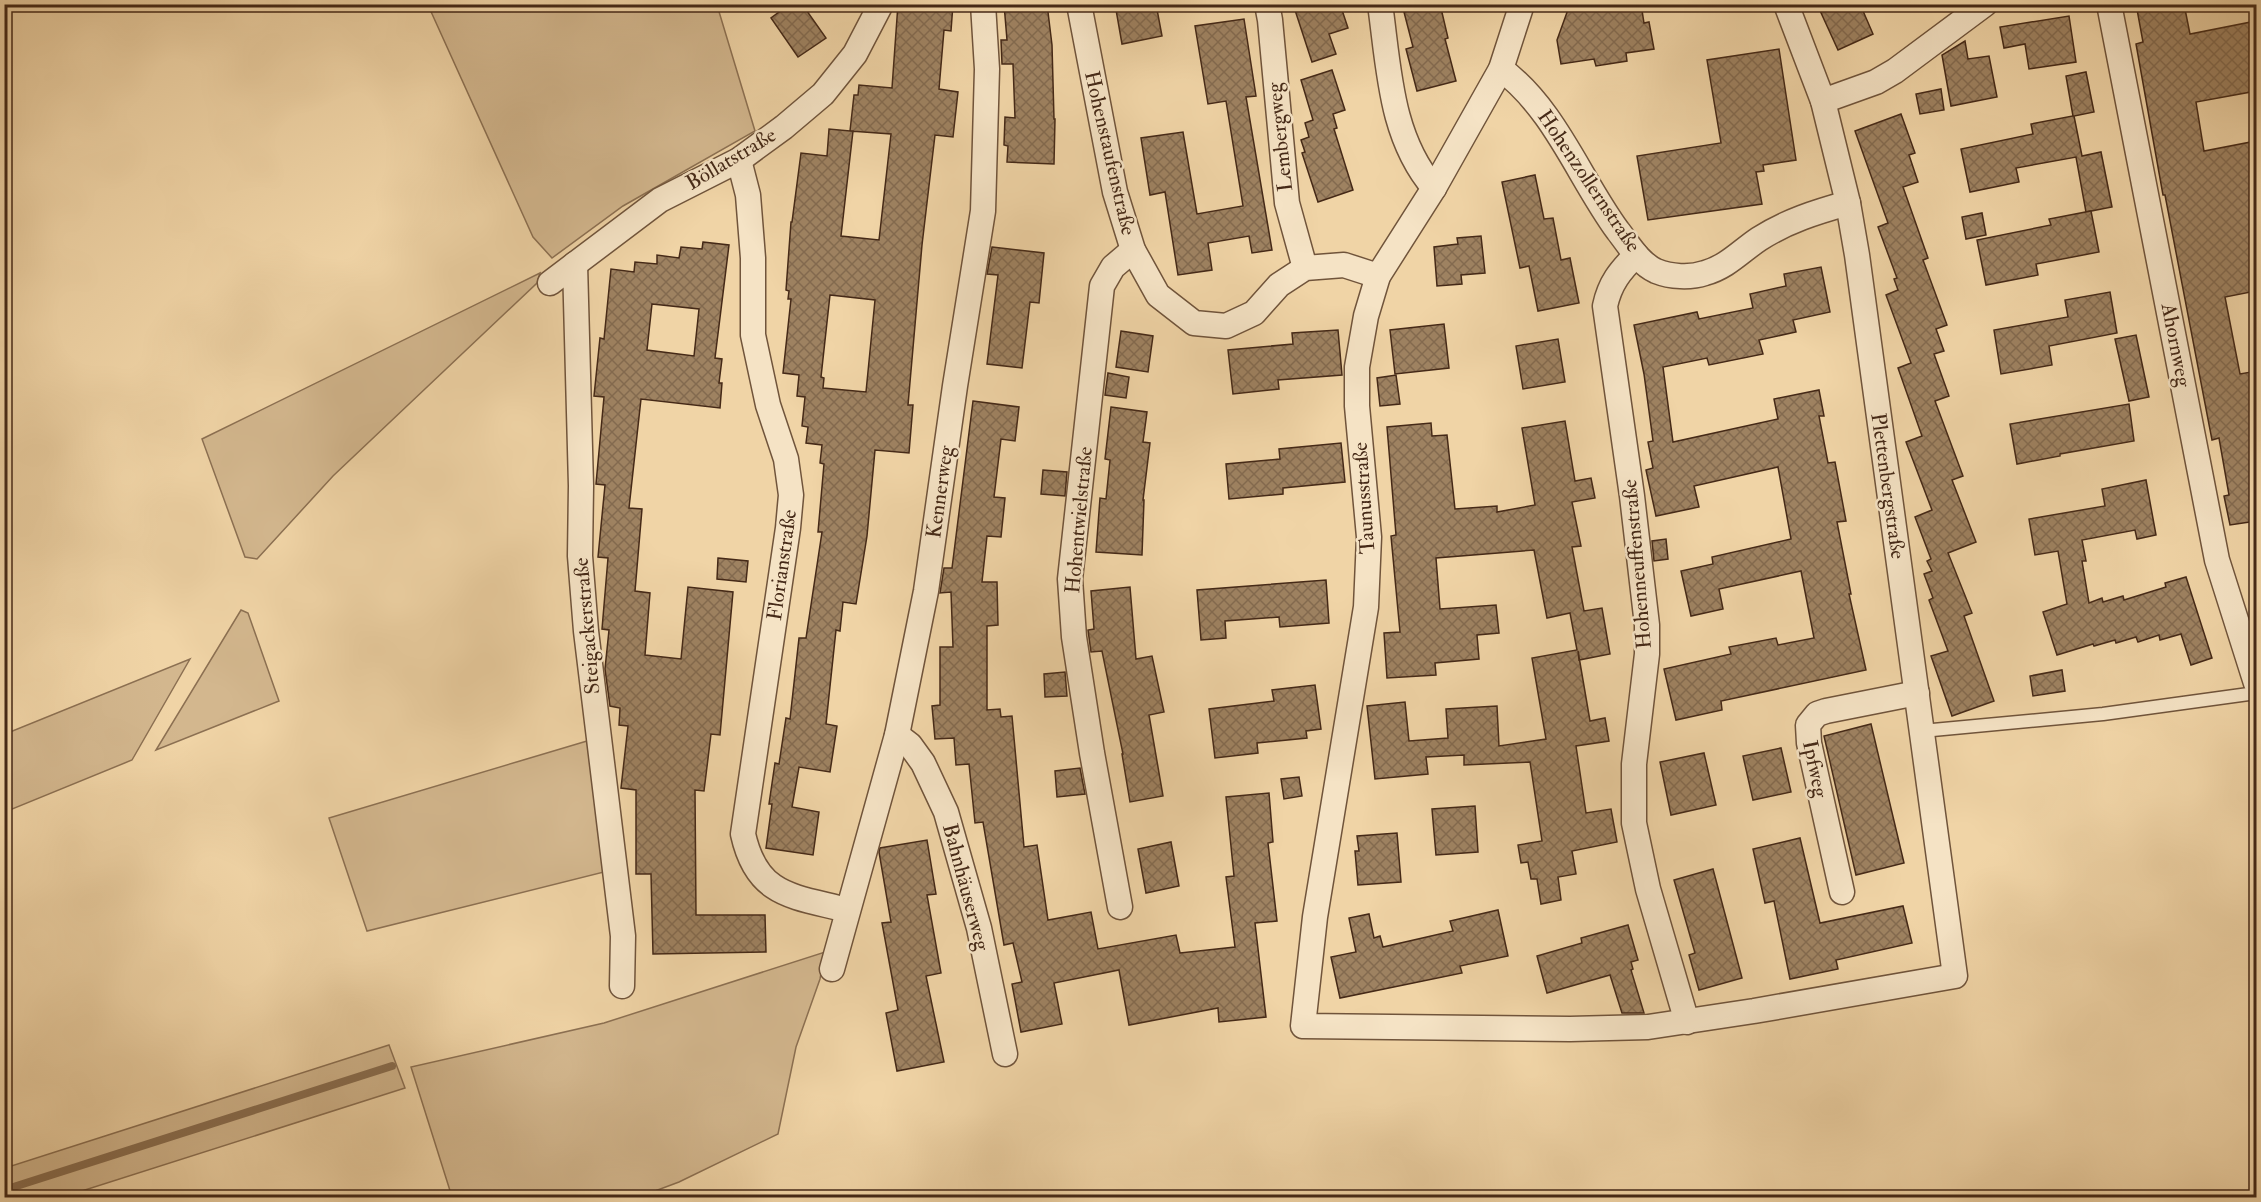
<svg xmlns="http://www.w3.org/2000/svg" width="2261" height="1202" viewBox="0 0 2261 1202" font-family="'IM FELL Double Pica',serif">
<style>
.grass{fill:#d3b78e;stroke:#8c7052;stroke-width:1.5}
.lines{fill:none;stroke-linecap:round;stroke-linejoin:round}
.stream{stroke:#896d4f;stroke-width:8}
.building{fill:url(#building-cross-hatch);stroke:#452917;stroke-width:1.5;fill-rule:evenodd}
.service-casing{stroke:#70543b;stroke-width:15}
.minor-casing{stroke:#70543b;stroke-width:27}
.service{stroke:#f5e3c5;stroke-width:12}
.minor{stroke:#f5e3c5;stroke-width:24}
.labels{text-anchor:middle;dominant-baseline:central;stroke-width:5;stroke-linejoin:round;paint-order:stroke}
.street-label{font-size:21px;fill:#452917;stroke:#f5e3c5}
</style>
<defs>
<pattern id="building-cross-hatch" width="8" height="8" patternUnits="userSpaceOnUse" patternTransform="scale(1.5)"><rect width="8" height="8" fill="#9e8261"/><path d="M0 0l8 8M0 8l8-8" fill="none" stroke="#836a4f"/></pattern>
</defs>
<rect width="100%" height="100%" fill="#f0d4a6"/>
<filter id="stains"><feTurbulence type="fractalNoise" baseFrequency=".00333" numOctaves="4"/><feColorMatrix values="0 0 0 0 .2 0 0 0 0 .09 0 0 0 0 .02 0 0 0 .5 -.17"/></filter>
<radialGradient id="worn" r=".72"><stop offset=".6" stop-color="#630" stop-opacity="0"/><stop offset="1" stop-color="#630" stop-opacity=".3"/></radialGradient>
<g class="grass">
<polygon points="428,5 717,5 755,131 623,206 552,258 533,237"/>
<polygon points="540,273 537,283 333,476 257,559 245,557 202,439"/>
<polygon points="241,610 248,613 279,701 156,750"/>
<polygon points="190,659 132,760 5,812 5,734"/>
<polygon points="587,741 604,872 367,931 329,818"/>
<polygon points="825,952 820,979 796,1047 778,1134 679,1182 639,1197 452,1197 411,1067 604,1023"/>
<polygon points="389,1045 405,1088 63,1197 5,1197 5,1168"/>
</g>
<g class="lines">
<polyline class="stream" points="4,1190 392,1066"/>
</g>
<g class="building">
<polygon points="790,4 802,4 826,38 798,57 771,18"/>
<path d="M898,4H953L951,31L944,30L939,89L958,92L953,137L935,135L922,245L908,405H913L909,453L875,450L867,536L856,604L843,602L840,631L836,630L826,724L837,726L830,772L799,767L792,807L819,812L813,855L766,848L772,804H769L775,763L779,764L786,718L790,719L799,638H806L822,532H818L824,464L820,463L822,445L806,443L808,427L802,426L805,397L797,396L799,375L783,373L791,299H788L789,291L786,290L791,222H792L801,153L827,156L829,129L850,131L854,95H858L859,85L892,88ZM850,131L891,134L879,240L841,236L853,131ZM830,295L875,300L866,392L823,388L824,378L821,377Z"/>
<polygon points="1004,4 1047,4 1052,45 1054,119 1055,119 1054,164 1007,162 1008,146 1004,145 1005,117 1015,118 1013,64 1002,64 1001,40 1007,40"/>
<polygon points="1115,4 1156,4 1162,36 1122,44"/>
<polygon points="1293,4 1340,4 1348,28 1329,34 1336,54 1312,62"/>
<polygon points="1418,4 1440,4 1448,38 1445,39 1456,81 1417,91 1406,49 1413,47 1404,12 1419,8"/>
<polygon points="1570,4 1641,4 1644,23 1649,22 1654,49 1626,53 1627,61 1596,66 1594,59 1561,64 1557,40"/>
<polygon points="1817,4 1860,4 1873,34 1838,50"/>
<polygon points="2136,4 2184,4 2190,34 2256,21 2256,91 2196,102 2204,151 2256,141 2256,291 2225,297 2240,374 2251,372 2256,402 2256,521 2230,525 2224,496 2229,495 2219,438 2212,440 2165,195 2163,195 2136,44 2143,42"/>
<polygon points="2069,16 2076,62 2029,69 2025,44 2004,48 2000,27"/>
<polygon points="1244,19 1256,96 1246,97 1272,250 1252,253 1249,236 1208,243 1212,270 1178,275 1165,192 1150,195 1141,138 1183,132 1197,214 1243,206 1226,101 1208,104 1195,26"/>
<polygon points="1965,41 1968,59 1989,56 1997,97 1951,106 1942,55"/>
<polygon points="1779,49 1796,160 1763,165 1764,171 1756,172 1762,204 1648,220 1637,156 1721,143 1707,60"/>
<polygon points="1332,70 1345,110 1333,114 1337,128 1334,129 1353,190 1318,202 1302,153 1305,152 1301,140 1309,137 1305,123 1313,120 1301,80"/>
<polygon points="2086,72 2094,112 2074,116 2082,156 2101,152 2112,207 2086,212 2076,157 2016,168 2019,182 1970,192 1961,149 2033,134 2031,124 2073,116 2066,76"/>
<polygon points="1941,89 1944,110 1920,114 1916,94"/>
<polygon points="1901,114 1915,153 1909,155 1918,182 1903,187 1928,258 1923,260 1947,325 1936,329 1944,351 1934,354 1949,396 1935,401 1963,476 1952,480 1976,542 1948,553 1972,613 1964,616 1994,701 1952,716 1931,656 1948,651 1929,600 1933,598 1924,574 1932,571 1927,561 1931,559 1915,517 1932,510 1906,442 1922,436 1898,368 1911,363 1886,295 1898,290 1894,279 1897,278 1878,227 1888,223 1855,131"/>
<polygon points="1535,175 1544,219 1553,218 1561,260 1570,258 1579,303 1538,311 1529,266 1520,268 1502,182"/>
<polygon points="2091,211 2099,252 2036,264 2038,275 1986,285 1977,240 2051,225 2049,219"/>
<polygon points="1982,213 1986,235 1966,239 1962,217"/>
<polygon points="1481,236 1485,273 1461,275 1462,284 1437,286 1434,247 1458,244 1457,238"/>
<path d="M703,242L729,245L715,358L722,359L719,383H722L720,408L641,399L629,508L642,509L635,591L650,593L645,655L681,659L688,587L733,592L720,735L711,734L704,791L695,790L696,915H765L766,952L653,954L651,874H636V790L621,788L628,726L619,725L620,708L610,706L605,669L609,630L602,629L608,558L598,557L605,485L596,484L604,397L594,396L600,338L604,339L611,269L634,272L635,262L657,264V255L679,258L681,247L702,249ZM652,304L699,309L694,356L647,350Z"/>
<polygon points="992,247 1044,253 1039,303 1030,302 1022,368 987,364 998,275 987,274"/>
<polygon points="1821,267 1830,312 1793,320 1796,332 1759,340 1763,354 1709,365 1707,358 1663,367 1673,442 1778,419 1774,399 1819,390 1824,416 1819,416 1828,463 1835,462 1846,521 1837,522 1851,594 1849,594 1866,670 1721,701 1722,710 1676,720 1664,669 1731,654 1729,647 1776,638 1778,645 1814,638 1801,571 1719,589 1723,609 1691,616 1681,571 1713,564 1712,557 1791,539 1778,467 1694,486 1699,507 1656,516 1646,470 1653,468 1648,442 1653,441 1644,374 1634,325 1697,312 1699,319 1753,308 1750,294 1786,286 1784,274"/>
<polygon points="2110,292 2117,333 2049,346 2052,365 2001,374 1994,330 2068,317 2065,300"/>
<polygon points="1444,324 1449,368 1395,374 1390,330"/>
<polygon points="1338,330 1342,375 1278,380 1279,389 1233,394 1228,350 1293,344 1292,333"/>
<polygon points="1121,331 1153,336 1148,372 1116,367"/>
<polygon points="2136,335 2149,397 2129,401 2115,339"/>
<polygon points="1558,339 1565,382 1523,389 1516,346"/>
<polygon points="1108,373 1129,377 1126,398 1105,395"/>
<polygon points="1396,375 1400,404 1380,406 1377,378"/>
<polygon points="973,401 1019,407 1015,441 1001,439 994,497 1005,498 1001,537 987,536 982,582 997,582 998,625 987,626 987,710 1000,709 1001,717 1012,716 1024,847 1037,845 1048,920 1091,912 1098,949 1176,935 1180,953 1235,947 1226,877 1234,876 1226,797 1269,793 1273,842 1268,843 1277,921 1255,923 1266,1017 1219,1022 1218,1008 1129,1025 1119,970 1054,983 1062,1024 1021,1032 1012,984 1022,982 1013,943 1004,945 983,822 975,823 969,764 956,765 954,738 935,739 932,706 940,705 940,647 953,647 951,592 940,593 944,568 952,568"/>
<polygon points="2129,404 2134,441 2060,454 2060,456 2017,464 2010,424"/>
<polygon points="1111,407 1147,412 1143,442 1150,443 1143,500 1144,500 1142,555 1096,552 1100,498 1106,499 1110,460 1105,459"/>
<polygon points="1565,421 1575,481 1591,478 1595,498 1572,502 1581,546 1572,547 1584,611 1602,608 1610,654 1579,660 1578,651 1590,721 1605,718 1609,741 1576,746 1586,813 1611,809 1617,842 1572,851 1576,874 1558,877 1561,900 1541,904 1537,879 1531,879 1528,862 1521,863 1518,845 1542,841 1530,762 1464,765 1464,755 1426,757 1428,774 1375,779 1367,706 1405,702 1409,741 1448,738 1446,709 1497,706 1499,746 1546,739 1532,658 1577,650 1570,613 1547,618 1534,550 1436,558 1440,609 1496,605 1499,633 1477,635 1479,659 1435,663 1436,675 1387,678 1384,633 1400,632 1391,536 1396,535 1387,427 1431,423 1432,436 1447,435 1455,509 1497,506 1497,512 1535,505 1522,428"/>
<polygon points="1341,443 1345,482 1283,488 1283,494 1229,499 1226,464 1280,459 1279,449"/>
<polygon points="1043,470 1067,472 1065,496 1041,494"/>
<polygon points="2146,480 2156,535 2137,539 2135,530 2082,540 2086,561 2082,561 2089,603 2102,598 2103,602 2123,596 2124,600 2166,587 2165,583 2186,577 2212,658 2191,665 2181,634 2160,640 2159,635 2138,642 2136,637 2116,643 2115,640 2094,646 2093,644 2057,655 2043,612 2067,604 2058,551 2035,555 2029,519 2105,506 2102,489"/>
<polygon points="1666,539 1668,559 1654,561 1652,541"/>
<polygon points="718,558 748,561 746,582 717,579"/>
<polygon points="1326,580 1329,623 1280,627 1279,617 1225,621 1226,638 1201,640 1197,590"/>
<polygon points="1130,587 1136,659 1152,656 1164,712 1149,715 1163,796 1130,802 1122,754 1123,754 1102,651 1091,652 1088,630 1094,629 1091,591"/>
<polygon points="2062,670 2065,691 2033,696 2030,676"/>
<polygon points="1065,672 1067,696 1045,697 1044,674"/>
<polygon points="1315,685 1321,729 1306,731 1307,738 1257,743 1258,753 1215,758 1209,709 1274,701 1272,690"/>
<polygon points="1871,724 1904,863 1856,875 1824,736"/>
<polygon points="1781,748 1791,792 1753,800 1743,756"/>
<polygon points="1704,753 1716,805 1671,815 1660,762"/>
<polygon points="1080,768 1085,794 1057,797 1055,771"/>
<polygon points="1299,777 1302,796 1284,799 1281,779"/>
<polygon points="1475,806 1478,852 1436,855 1432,809"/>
<polygon points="1397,833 1401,882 1358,885 1355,851 1359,851 1357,836"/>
<polygon points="1800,838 1820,923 1903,906 1912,943 1836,960 1838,969 1790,979 1774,901 1765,903 1753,849"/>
<polygon points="927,840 936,894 927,895 941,973 926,976 944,1062 897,1071 886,1013 898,1010 882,923 891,922 879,852 880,848"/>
<polygon points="1171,842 1179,886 1146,893 1138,849"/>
<polygon points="1713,869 1742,978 1699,990 1689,955 1695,953 1674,880"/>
<polygon points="1498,910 1508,956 1460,966 1462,973 1340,998 1331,957 1356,952 1349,918 1369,914 1374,938 1380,936 1383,947 1453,931 1450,921"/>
<polygon points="1628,925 1638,960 1631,962 1633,969 1631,970 1644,1013 1622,1013 1610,975 1547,993 1537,956 1582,943 1581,938"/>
</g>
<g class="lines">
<defs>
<polyline id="service" points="1922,731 2103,714 2256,693"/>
<g id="minor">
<polyline points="1079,4 1115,192 1133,250 1158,295 1194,323 1226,326 1254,313 1279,285 1305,268 1344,265 1378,276"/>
<polyline points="1267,4 1270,20 1287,203 1305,268"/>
<path d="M1380,4C1389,68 1390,137 1434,188"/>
<polyline points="1522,4 1501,69 1434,188 1378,276 1366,316 1357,367 1357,406 1369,537 1366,607 1315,917 1303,1026 1570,1029 1648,1027 1754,1011 1955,976 1857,255 1848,203 1823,101 1786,4"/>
<polyline points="2109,4 2217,560 2256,683"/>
<path d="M1501,69C1555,109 1579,178 1618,231C1629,245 1639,263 1656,271C1671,277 1690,278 1705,273C1727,267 1741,251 1759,239C1787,221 1816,212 1848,203"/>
<polyline points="1823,101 1876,82 1895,71 1985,4"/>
<path d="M739,160L748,195L753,258V335L768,405L786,459L791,495L788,528L743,834C757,897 793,896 847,910"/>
<path d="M1636,255C1620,271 1610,283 1605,306L1632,496L1647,625V654L1634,764V823L1648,889L1687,1022"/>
<polyline points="575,264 581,486 580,556 586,631 623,936 622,986"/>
<polyline points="550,283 660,200 739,160 784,127 823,94 855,54 881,4"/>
<polyline points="897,735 910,745 923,763 946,812 979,928 1005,1054"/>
<polyline points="1842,892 1809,743 1808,725 1817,714 1826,711 1917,693"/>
<polyline points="1120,907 1092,753 1074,637 1070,579 1102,286 1113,267 1133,250"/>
<polyline points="832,969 897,735 926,591 955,386 983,211 987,69 983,4"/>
</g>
</defs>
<use href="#service" class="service-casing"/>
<use href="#minor" class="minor-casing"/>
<use href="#service" class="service"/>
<use href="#minor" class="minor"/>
</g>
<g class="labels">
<g class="street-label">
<text transform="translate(1280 137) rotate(-96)">Lembergweg</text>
<text transform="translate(1110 153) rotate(77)">Hohenstaufenstraße</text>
<text transform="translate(731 159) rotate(-31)">Böllatstraße</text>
<text transform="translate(1589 181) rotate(56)">Hohenzollernstraße</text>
<text transform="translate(2176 345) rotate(79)">Ahornweg</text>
<text transform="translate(1888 486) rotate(82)">Plettenbergstraße</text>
<text transform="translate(940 492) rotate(-82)">Kennerweg</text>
<text transform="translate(1364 498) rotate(-94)">Taunusstraße</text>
<text transform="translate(1079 520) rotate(-85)">Hohentwielstraße</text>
<text transform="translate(1637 564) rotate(-95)">Hohenneuffenstraße</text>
<text transform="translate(782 565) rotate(-82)">Florianstraße</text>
<text transform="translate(587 626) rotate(-95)">Steigackerstraße</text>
<text transform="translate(1815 769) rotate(78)">Ipfweg</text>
<text transform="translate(966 887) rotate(75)">Bahnhäuserweg</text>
</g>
</g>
<rect width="2261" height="1202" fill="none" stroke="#f0d4a6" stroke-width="24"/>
<rect x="6" y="6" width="2249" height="1190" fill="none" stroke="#452917" stroke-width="3"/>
<rect x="12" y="12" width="2237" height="1178" fill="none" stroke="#452917" stroke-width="1.5"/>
<rect width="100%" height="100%" filter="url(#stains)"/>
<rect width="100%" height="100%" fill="url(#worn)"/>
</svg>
